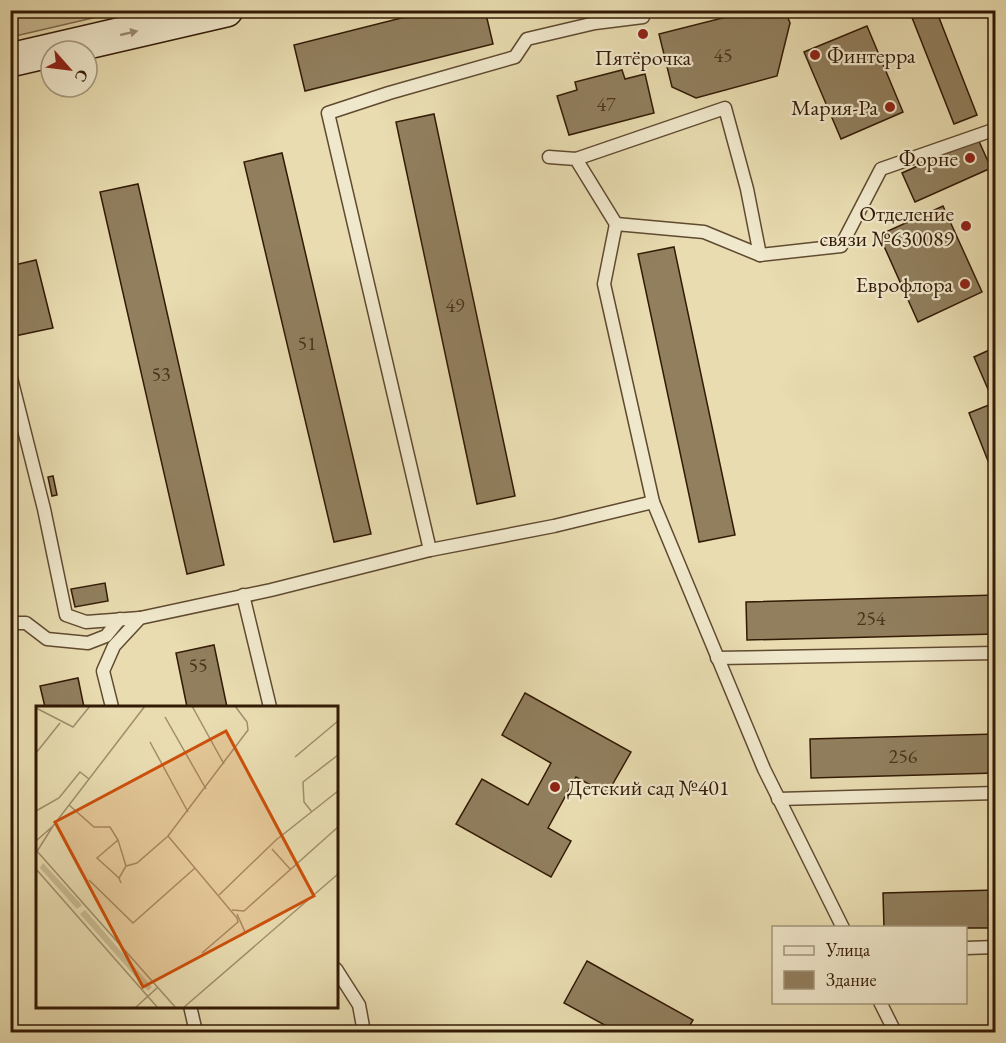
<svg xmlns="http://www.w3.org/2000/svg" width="1006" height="1043" viewBox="0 0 1006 1043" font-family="'EB Garamond',serif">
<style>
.green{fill:#c9bb93;stroke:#7e6a4c;stroke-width:1.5}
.building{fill:#917f5e;stroke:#331a05;stroke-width:1.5}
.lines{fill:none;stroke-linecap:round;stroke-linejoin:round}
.service-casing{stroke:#604a30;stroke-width:15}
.secondary-casing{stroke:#331a05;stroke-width:36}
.service{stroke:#f0e8cc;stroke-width:12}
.secondary{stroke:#f0e8cc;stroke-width:33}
.oneway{fill:#9b8b72}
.poi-dot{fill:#8f2418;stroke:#f0e8cc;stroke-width:2}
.labels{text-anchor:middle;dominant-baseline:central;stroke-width:4.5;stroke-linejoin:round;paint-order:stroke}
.number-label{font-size:20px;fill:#4a331b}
.poi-label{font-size:22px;fill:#331a05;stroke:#f0e8cc;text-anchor:end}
.inset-road{fill:none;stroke:#a08e6c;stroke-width:1.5}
.view{fill:#cd500b;fill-opacity:0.15;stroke:#cd500b;stroke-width:3}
.inset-edge{fill:none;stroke:#331a05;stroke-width:3}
</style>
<rect width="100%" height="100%" fill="#e8dcb0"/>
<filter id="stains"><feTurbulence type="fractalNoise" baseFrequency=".00333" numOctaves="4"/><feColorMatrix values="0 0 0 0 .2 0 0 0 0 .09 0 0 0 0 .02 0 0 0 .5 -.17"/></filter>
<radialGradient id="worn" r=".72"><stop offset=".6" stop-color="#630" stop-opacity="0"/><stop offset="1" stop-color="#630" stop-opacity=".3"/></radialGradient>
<polygon class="green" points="11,10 123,10 123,11 11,37"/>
<g class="building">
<polygon points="433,10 485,10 493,44 305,91 294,45"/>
<polygon points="657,10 683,10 659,17"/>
<polygon points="754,10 785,10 790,23 777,76 696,98 672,87 659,34"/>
<polygon points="909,10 936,10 977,115 954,124"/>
<polygon points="867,26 903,112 841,139 804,52"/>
<polygon points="622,70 625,79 645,74 654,113 569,135 557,96 577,90 575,82"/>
<polygon points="434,114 515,496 477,504 396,122"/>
<polygon points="978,139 991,168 915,202 902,173"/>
<polygon points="282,153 371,534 334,542 244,162"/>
<polygon points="138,184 224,565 187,574 100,192"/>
<polygon points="943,206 982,292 918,322 879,235"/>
<polygon points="674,247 735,535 699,542 638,254"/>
<polygon points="36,260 53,328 10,337 10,266"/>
<polygon points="996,347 996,402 994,403 974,357"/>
<polygon points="996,402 996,481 969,413"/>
<polygon points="53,476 57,495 52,496 48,477"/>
<polygon points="105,583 108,601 75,607 71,589"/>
<polygon points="996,595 996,634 747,640 746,602"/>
<polygon points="214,645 227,707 187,707 176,653"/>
<polygon points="78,678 84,707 45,707 40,686"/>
<polygon points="525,693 631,752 607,794 576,777 548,828 571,841 551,877 456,824 482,779 528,805 551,763 502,735"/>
<polygon points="996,734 996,773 811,778 810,739"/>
<polygon points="996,890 996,928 884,928 883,893"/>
<polygon points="587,961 693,1020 686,1032 613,1032 614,1030 564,1003"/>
</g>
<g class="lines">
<defs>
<g id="service">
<polyline points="549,157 576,159 616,224"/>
<polyline points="576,159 725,108 747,189 760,255 704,232 616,224 604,284 653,502 764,769 843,928"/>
<polyline points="760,255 841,246 881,169 996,129"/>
<polyline points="10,374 44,509 66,615 86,622 140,618 271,590 430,550 554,526 653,502"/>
<polyline points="430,550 328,113 389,93 515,57 527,39 595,23 643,17"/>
<polyline points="243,595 270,707"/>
<polyline points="10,623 26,623 47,639 88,643 106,636 120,619"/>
<polyline points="717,658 996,653"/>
<polyline points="112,707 103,671 114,646 140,618"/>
<polyline points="778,799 996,793"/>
<polyline points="966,948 996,947"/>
<polyline points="336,969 359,1005 364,1032"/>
<polyline points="880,1002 895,1032"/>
<polyline points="190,1006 196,1032"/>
</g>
<polyline id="secondary" points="10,60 226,10"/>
</defs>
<use href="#service" class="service-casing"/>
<use href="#secondary" class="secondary-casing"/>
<use href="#service" class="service"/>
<use href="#secondary" class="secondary"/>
</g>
<defs><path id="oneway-solid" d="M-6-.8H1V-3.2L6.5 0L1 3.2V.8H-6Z" transform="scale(1.5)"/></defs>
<use class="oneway" href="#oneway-solid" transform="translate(129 33) rotate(-13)"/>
<g class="poi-dot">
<circle cx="643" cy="34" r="6"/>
<circle cx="815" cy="55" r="6"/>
<circle cx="890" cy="107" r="6"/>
<circle cx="970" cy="158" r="6"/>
<circle cx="966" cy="226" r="6"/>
<circle cx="965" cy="284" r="6"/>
<circle cx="555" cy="787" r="6"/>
</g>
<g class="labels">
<g class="number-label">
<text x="723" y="55">45</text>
<text x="606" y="104">47</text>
<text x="455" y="305">49</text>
<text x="307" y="343">51</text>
<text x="161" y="374">53</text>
<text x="871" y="618">254</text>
<text x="198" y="665">55</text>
<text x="903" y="756">256</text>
</g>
<g class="poi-label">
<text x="827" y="55" text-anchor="start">Финтерра</text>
<text x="643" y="57" text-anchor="middle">Пятёрочка</text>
<text x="878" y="107">Мария-Ра</text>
<text x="958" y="158">Форне</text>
<text x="954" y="213">Отделение<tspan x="954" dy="25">связи №630089</tspan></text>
<text x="953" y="284">Еврофлора</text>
<text x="567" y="787" text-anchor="start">Детский сад №401</text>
</g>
</g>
<g transform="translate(36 706)">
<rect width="302" height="302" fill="#e8dcb0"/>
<path d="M7,157L46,199L41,203L4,162ZM49,204L116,281L112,285L44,208Z" fill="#c9bb93"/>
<path class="inset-road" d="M156,0L188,58M0,2L37,21L54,0M129,11L170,83M114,36L152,106M0,47L24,17M259,51L302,15M33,99L58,121H74L82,134M0,105L23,92L44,66L53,73M276,106L268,96L267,76L302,49M132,130L201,212L202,216L166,247M0,135L17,120L109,0M236,143L254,163M0,144L140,302M0,147L17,120M0,163L122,302M83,172L61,152L82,134L90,160L101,157L132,130L212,24L211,16L199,0M53,174L97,217L159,162M85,177L83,172L90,160M183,189L240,134L302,85M196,204L208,205L302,121M201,208L209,226M99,302L122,281M147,302L302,168"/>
<path class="view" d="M190,25L278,190L107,281L19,116Z"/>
<rect width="302" height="302" class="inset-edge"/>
</g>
<rect width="1006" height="1043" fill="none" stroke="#e8dcb0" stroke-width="36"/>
<rect x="12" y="12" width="982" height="1019" fill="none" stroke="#331a05" stroke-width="3"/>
<rect x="18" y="18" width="970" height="1007" fill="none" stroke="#331a05" stroke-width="1.5"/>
<rect x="772" y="926" width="195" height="78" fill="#f0e8cc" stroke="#a4967c" stroke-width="1.5"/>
<rect x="784" y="946" width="30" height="9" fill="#f0e8cc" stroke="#a4967c" stroke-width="1.5"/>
<text x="826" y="956" font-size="18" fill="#331a05">Улица</text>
<rect x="784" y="971" width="30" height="18" fill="#917f5e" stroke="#a4967c" stroke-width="1.5"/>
<text x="826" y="986" font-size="18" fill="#331a05">Здание</text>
<g transform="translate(69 69) rotate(118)"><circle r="28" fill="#f0e8cc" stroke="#a4967c" stroke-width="1.5"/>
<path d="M0-4.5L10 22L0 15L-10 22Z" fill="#8f2418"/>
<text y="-9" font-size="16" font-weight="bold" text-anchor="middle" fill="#331a05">С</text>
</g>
<rect width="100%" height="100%" filter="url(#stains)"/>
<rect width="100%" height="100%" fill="url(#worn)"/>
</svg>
